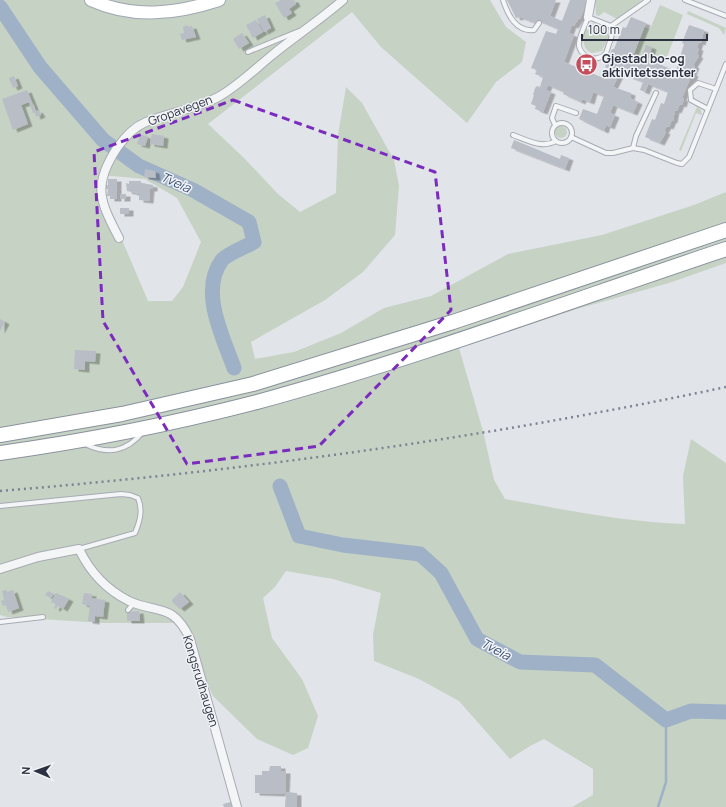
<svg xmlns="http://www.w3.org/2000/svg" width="726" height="807" viewBox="0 0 726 807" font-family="Manrope,sans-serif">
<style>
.green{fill:#c6d2c3;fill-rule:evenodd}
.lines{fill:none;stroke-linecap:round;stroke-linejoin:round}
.stream{stroke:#9fb1c7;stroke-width:2.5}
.river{stroke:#9fb1c7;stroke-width:15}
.building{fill:#b9bdc5;filter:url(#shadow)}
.service-casing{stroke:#a7abb3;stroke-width:6}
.minor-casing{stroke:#a7abb3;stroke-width:10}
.primary-casing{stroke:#a1a8b4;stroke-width:14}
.motorway-casing{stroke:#8a919f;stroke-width:16}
.service{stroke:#f4f5f7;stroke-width:4}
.minor{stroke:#f4f5f7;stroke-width:8}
.primary{stroke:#fff;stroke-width:12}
.motorway{stroke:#fff;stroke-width:14}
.rail{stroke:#7c8392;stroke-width:2.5;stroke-dasharray:2 4;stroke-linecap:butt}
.marked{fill:none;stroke:#7b2cbf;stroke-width:3;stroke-dasharray:8 5;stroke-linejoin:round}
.labels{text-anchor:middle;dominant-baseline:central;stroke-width:3;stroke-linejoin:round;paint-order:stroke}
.poi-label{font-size:12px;font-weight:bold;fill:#2b3140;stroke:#f1f3f6;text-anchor:start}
.street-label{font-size:12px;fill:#2b3140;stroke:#f1f3f6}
.water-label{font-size:13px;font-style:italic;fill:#374f71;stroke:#f1f3f6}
</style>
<defs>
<filter id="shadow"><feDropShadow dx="4.5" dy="2.5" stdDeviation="0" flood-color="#0004"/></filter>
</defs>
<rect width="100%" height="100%" fill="#e1e4e9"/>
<g class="green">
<path d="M0,0H490L506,27L526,42L522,62L496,82L467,123L381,47L352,12L208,124L244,158L278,194L300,212L336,193L338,135L346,87L362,103L394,160L399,186L395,235L363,272L325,300L251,342L255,359L294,352L341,333L384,308L431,296L508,254L602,235L694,205L726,192V263L669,283L577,309L459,348L483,431L494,480L505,499C565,510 624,522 685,524L683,476L691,439L726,463V807H572L593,795V769L544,739L530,746L510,759L459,701L419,679L374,661L373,635L381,593L333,579L286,571L275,587L263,598L272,638L302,679L318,716L308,748L293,755L257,739L213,696L180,623H104L7,617L0,615ZM101,175L145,179L177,198L201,242L183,287L172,301H148L122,240L100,196Z"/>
<polygon points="595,0 641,0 641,1 617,19 604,12 599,16 596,15"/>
<polygon points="660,5 683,15 665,62 657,59 653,65 633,56 644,27 650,29"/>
<polygon points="688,11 726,28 724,35 719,28 687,14"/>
<path d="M593,23L606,28L609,36L602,51L592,53C579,49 582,27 593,23Z"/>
<polygon points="697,107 701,110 702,115 696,113 681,151 679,150"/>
<circle cx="561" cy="132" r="6"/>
</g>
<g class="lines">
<polyline class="stream" points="658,807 666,782 666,720"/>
<g class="river">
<path d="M0,7L40,67L103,140L139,166L193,190L249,222L254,242C247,246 227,254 222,260C199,291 223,337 234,368"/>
<polyline points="280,486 299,536 343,545 420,554 441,573 477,639 520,662 595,665 666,720 691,711 726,712"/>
</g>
</g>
<g class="building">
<polygon points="281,0 294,0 296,4 289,9 292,13 284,18 275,3"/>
<polygon points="507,0 556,0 550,16 562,21 570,0 585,0 587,2 580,19 579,18 574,26 572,25 569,33 574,35 564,62 606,79 610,69 605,67 612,49 614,49 623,27 626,28 631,17 646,23 633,56 653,65 654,62 671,69 669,72 675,74 684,44 682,43 689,25 704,30 701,43 699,42 697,48 699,48 697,55 699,56 693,65 695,66 692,73 694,74 692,79 690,79 682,98 684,99 682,105 680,104 677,111 675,110 673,121 672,120 669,127 667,126 664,131 666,132 660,143 645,137 652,119 655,120 661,103 664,104 668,92 648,84 645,92 640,90 643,82 620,73 613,87 631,93 630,98 638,102 633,113 613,105 610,113 615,115 610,127 606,125 604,131 579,119 583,109 597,114 604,96 593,92 590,102 582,99 581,102 563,94 564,92 548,85 546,90 551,92 543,112 535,109 536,106 531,104 534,95 533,95 535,88 537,86 540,87 543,77 535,74 537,70 531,68 546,31 556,34 558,29 537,20 536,23 520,17 516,18"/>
<polygon points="265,15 271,28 264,32 257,19"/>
<polygon points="256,20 263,32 253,38 246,25"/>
<polygon points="188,25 188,27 192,26 196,37 182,40 180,34 184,33 183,27"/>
<polygon points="242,33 249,43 239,49 233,39"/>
<polygon points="646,45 652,47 649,57 643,54"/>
<polygon points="14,76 18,86 13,88 9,78"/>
<polygon points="27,90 36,112 38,110 41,115 36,117 35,113 33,113 29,102 21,105 28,124 13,130 2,99"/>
<polygon points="140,134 148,137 145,146 137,144"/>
<polygon points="152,134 164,136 163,146 150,144"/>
<polygon points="514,140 560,159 561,155 569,158 565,169 511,148"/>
<polygon points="145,169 155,171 156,178 144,177"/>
<polygon points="108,179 117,179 117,199 110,199 110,196 107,196 108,189 105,189 105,185 108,185"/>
<polygon points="129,181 141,181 141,183 153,185 153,189 150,189 149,201 139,200 139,194 127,191 126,183 129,184"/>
<rect x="120" y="194" width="6" height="5"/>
<rect x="120" y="208" width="9" height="6"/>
<polygon points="0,319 5,322 0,331"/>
<polygon points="75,350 96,351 95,362 85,361 85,370 74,369"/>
<polygon points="7,590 7,592 13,590 19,608 8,612 6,605 3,606 1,601 4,600 2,591"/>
<polygon points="48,591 54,594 51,598 45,595"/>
<polygon points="180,592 189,602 180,609 173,603 172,600"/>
<polygon points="56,593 69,599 63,609 58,606 56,609 54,608 56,604 51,602"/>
<polygon points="84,593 92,594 92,598 105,600 103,617 95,616 95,622 88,621 90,606 82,604"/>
<polygon points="139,611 140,621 127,621 127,612"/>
<polygon points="270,766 281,766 281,771 286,771 285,794 255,793 255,775 262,775 262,771 269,771"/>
<polygon points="286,792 297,793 297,807 285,807"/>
<polygon points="231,802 232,807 224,807 223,804"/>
</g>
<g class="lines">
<defs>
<g id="service">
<path d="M503,0C508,15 516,32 534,30L539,23"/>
<polyline points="685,0 726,16"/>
<path d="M588,17L611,26C613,33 612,38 609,44C608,47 607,51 606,53C598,64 578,57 579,43C580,35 585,25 588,17Z"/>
<polyline points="611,26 648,0"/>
<polyline points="248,52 299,31"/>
<polyline points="708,109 691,100 690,90 698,83 716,89"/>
<circle cx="562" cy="133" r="10"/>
<polyline points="555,125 552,118 556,106 576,113"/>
<path d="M513,135C527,140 542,149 556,141"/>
<polyline points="571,137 606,153 613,153 633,148 644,150 677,163 682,164 689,157 726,64"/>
<polyline points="633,148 636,136 656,93"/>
<path d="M85,444C108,455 126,452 143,432"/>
<path d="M0,506L121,494L130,495L138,498C143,510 140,521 135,533L79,549"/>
<polyline points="128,610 134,603"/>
<polyline points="0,622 43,617"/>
</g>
<g id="minor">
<polyline points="588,17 591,0"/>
<path d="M119,238C100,201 92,186 117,148C124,138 134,127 146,122C170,112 197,109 220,96C239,85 254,70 271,56C294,37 320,20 343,0"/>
<path d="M0,569L38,557L79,549C90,572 105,589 129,601C157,614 173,602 190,639L237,807"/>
</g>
<path id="primary" d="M91,0C133,19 176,14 219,0"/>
<g id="motorway">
<polyline points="0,435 122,414 253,384 453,322 726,230"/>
<path d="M0,453C86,441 172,424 257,402C415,359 570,301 726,249"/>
</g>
</defs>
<use href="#service" class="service-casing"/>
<use href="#minor" class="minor-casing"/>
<use href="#primary" class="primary-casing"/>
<use href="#motorway" class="motorway-casing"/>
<use href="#service" class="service"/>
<use href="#minor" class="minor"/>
<use href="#primary" class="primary"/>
<use href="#motorway" class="motorway"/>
<path class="rail" d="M0,491C244,471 486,438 726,387"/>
</g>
<path class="marked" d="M233,100L435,172L451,310L319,446L187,464L103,321L94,152Z"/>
<defs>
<symbol id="bus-disc" viewBox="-11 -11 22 22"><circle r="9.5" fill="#c64e5c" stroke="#f1f3f6"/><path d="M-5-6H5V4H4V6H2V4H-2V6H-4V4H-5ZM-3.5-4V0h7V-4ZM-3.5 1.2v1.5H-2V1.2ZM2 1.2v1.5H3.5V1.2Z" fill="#fff"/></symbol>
</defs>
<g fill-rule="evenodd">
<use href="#bus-disc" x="574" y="52" width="25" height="25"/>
</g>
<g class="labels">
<g class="poi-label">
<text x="602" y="58">Gjestad bo-og<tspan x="602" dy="14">aktivitetssenter</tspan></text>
</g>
<g class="street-label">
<text transform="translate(180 110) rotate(-20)">Gropavegen</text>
<text transform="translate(201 681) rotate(73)">Kongsrudhaugen</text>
</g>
<g class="water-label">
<text transform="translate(176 182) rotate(24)">Tveia</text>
<text transform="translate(496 649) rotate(28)">Tveia</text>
</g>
</g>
<g transform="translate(36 771) rotate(272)" stroke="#f1f3f6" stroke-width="3" paint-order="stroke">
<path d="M0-3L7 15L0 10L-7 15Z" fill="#2b3140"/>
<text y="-6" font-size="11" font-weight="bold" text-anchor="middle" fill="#2b3140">N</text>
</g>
<path d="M582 34v6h125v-6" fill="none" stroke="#2b3140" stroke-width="2"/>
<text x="588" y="34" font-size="12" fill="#2b3140" stroke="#f1f3f6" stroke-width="3" paint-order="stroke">100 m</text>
</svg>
